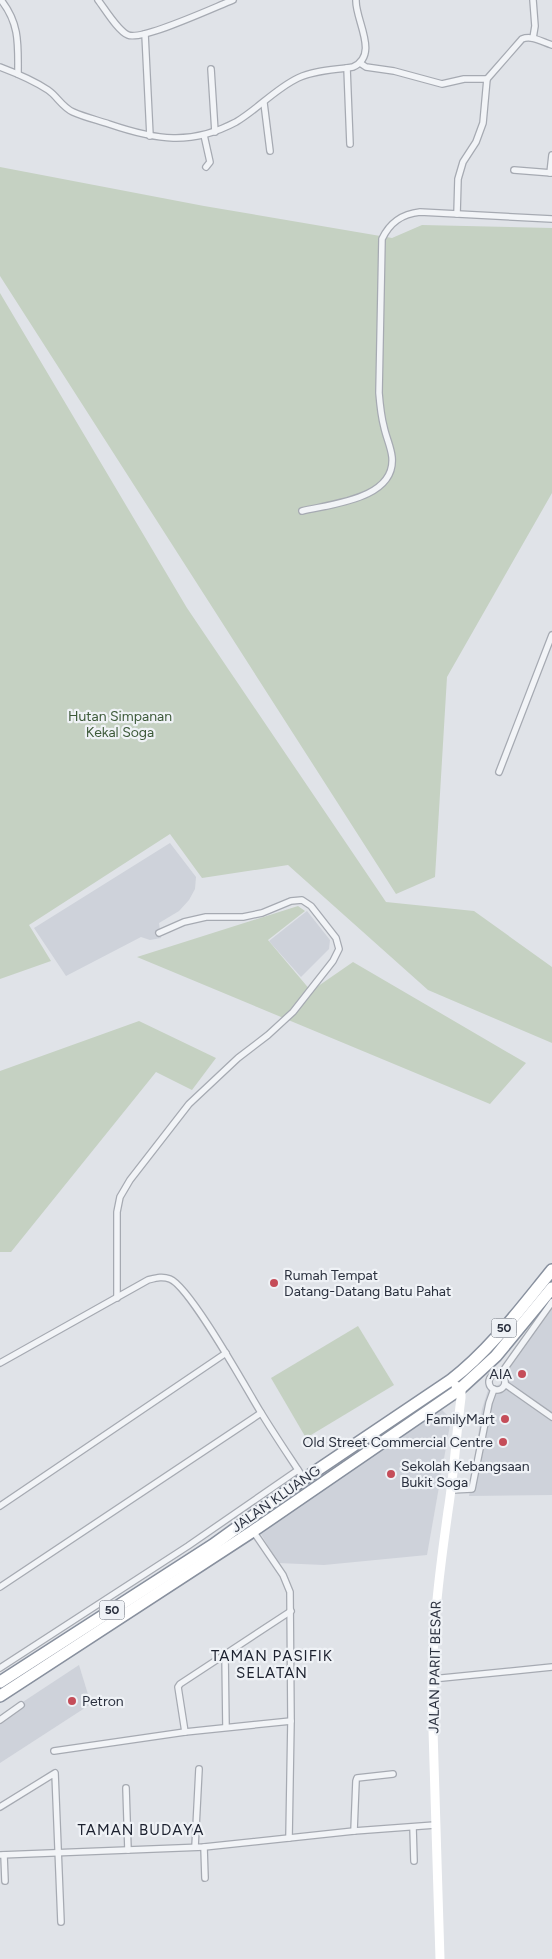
<svg xmlns="http://www.w3.org/2000/svg" width="552" height="1959" viewBox="0 0 552 1959" font-family="Figtree,sans-serif">
<style>
.built{fill:#ced2da}
.green{fill:#c5d1c2}
.lines{fill:none;stroke-linecap:round;stroke-linejoin:round}
.street-casing{stroke:#a6aab2;stroke-width:8}
.highway-casing{stroke:#88909e;stroke-width:14}
.street{stroke:#f2f4f7;stroke-width:5.5}
.secondary{stroke:#fff;stroke-width:9}
.highway{stroke:#fff;stroke-width:11}
.poi-dot{fill:#c54d59;stroke:#eff2f6;stroke-width:2}
.labels{text-anchor:middle;dominant-baseline:central;stroke-width:4.5;stroke-linejoin:round;paint-order:stroke}
.shield{fill:#eff2f6;stroke:#656a75;stroke-width:1}
.shield-label{font-size:12px;font-weight:bold;fill:#2a303e}
.park-label{font-size:14px;fill:#3c5938;stroke:#eff2f6}
.poi-label{font-size:14px;fill:#2a303e;stroke:#eff2f6;text-anchor:start}
.street-label{font-size:14px;fill:#2a303e;stroke:#eff2f6}
.neighbourhood-label{font-size:15px;letter-spacing:1px;fill:#1c212f;stroke:#eff2f6}
</style>
<rect width="100%" height="100%" fill="#e0e3e8"/>
<g class="built">
<polygon points="170,843 196,877 195,889 189,900 179,911 159,923 161,938 150,940 141,937 66,976 34,928"/>
<polygon points="307,911 330,940 329,949 301,977 269,941"/>
<polygon points="552,1307 552,1419 507,1388 505,1373"/>
<polygon points="500,1384 552,1421 552,1495 469,1496 482,1409 488,1390"/>
<polygon points="439,1407 451,1419 427,1555 324,1565 278,1563 258,1529"/>
<polygon points="79,1665 91,1704 0,1763 0,1717"/>
</g>
<g class="green">
<polygon points="0,167 204,206 392,238 422,225 552,228 552,493 447,677 435,877 396,894 0,276"/>
<polygon points="0,293 187,608 386,902 474,911 552,967 552,1043 428,990 288,865 202,878 170,834 29,925 51,961 0,979"/>
<polygon points="298,906 305,911 268,940 311,991 353,962 526,1063 490,1104 137,957"/>
<polygon points="139,1021 216,1058 192,1090 156,1072 11,1252 0,1252 0,1071"/>
<polygon points="358,1326 394,1385 306,1438 271,1378"/>
</g>
<g class="lines">
<defs>
<g id="street">
<path d="M1,0C20,24 18,45 18,74"/>
<path d="M98,0C105,9 118,31 128,35C142,41 215,7 233,0"/>
<polyline points="533,0 535,26 533,38"/>
<polyline points="145,34 150,136"/>
<polyline points="360,63 366,67 394,71 442,84 464,79 487,79"/>
<path d="M0,67C16,73 33,80 48,90C57,96 62,107 73,112C84,117 97,120 109,124C156,140 191,146 236,122C258,109 275,89 298,78C315,70 335,70 353,67C380,55 355,20 356,0"/>
<polyline points="347,68 350,144"/>
<polyline points="211,69 215,132"/>
<polyline points="264,103 270,151"/>
<polyline points="204,135 210,162 206,167"/>
<polyline points="514,170 552,173"/>
<polyline points="550,173 552,155"/>
<path d="M457,214L458,179L463,162L476,142L483,123L487,79L522,39C532,35 542,42 552,45"/>
<path d="M302,511C331,504 396,499 392,457C391,447 386,437 384,427C381,416 380,405 379,393L382,239C390,222 402,214 420,212L552,219"/>
<polyline points="499,772 552,635"/>
<polyline points="117,1298 117,1212 120,1197 130,1180 189,1104 238,1058 268,1035 293,1012 333,961 339,949 336,938 311,906 302,900 291,901 262,913 243,917 206,917 184,922 159,933"/>
<path d="M0,1363L148,1280C156,1278 162,1276 170,1279C190,1287 246,1388 260,1411C274,1434 289,1456 304,1479"/>
<circle cx="497" cy="1382" r="8"/>
<polyline points="500,1375 552,1302"/>
<polyline points="505,1384 552,1417"/>
<polyline points="451,1490 472,1489 489,1403 494,1389"/>
<polyline points="0,1506 226,1353"/>
<polyline points="253,1531 283,1575 290,1592 291,1721 289,1838"/>
<polyline points="0,1587 261,1413"/>
<polyline points="225,1654 226,1727"/>
<polyline points="0,1668 188,1546 298,1470"/>
<polyline points="432,1679 552,1667"/>
<polyline points="0,1720 21,1705"/>
<polyline points="185,1732 178,1687 180,1684 291,1611"/>
<polyline points="54,1751 185,1732 291,1721"/>
<polyline points="126,1788 128,1850"/>
<polyline points="0,1807 55,1773 61,1922"/>
<polyline points="413,1827 414,1861"/>
<polyline points="354,1831 356,1781 357,1778 393,1774"/>
<polyline points="195,1847 199,1769"/>
<polyline points="204,1847 205,1878"/>
<polyline points="0,1855 204,1847 354,1831 435,1825"/>
<polyline points="4,1855 5,1881"/>
</g>
<g id="highway">
<path d="M0,1682L213,1545L304,1479L451,1380C490,1350 521,1308 552,1270"/>
<polyline points="0,1696 253,1531 460,1389 496,1356 552,1288"/>
</g>
</defs>
<use href="#street" class="street-casing"/>
<use href="#highway" class="highway-casing"/>
<use href="#street" class="street"/>
<path class="secondary" d="M440,1959L432,1697C432,1632 439,1575 448,1511C454,1474 456,1436 461,1398V1391L456,1386"/>
<use href="#highway" class="highway"/>
</g>
<g class="poi-dot">
<circle cx="274" cy="1283" r="5"/>
<circle cx="522" cy="1374" r="5"/>
<circle cx="505" cy="1419" r="5"/>
<circle cx="503" cy="1442" r="5"/>
<circle cx="391" cy="1474" r="5"/>
<circle cx="72" cy="1701" r="5"/>
</g>
<g class="labels">
<g class="shield">
<rect x="491.5" y="1318.5" width="25" height="19" rx="4"/>
<rect x="99.5" y="1600.5" width="25" height="19" rx="4"/>
</g>
<g class="shield-label">
<text x="504" y="1328">50</text>
<text x="112" y="1610">50</text>
</g>
<g class="park-label">
<text x="120" y="716">Hutan Simpanan<tspan x="120" dy="16">Kekal Soga</tspan></text>
</g>
<g class="poi-label">
<text x="284" y="1275">Rumah Tempat<tspan x="284" dy="16">Datang-Datang Batu Pahat</tspan></text>
<text x="512" y="1374" text-anchor="end">AIA</text>
<text x="495" y="1419" text-anchor="end">FamilyMart</text>
<text x="493" y="1442" text-anchor="end">Old Street Commercial Centre</text>
<text x="401" y="1466">Sekolah Kebangsaan<tspan x="401" dy="16">Bukit Soga</tspan></text>
<text x="82" y="1701">Petron</text>
</g>
<g class="street-label">
<text transform="translate(276 1499) rotate(-35)">JALAN KLUANG</text>
<text transform="translate(435 1667) rotate(-89)">JALAN PARIT BESAR</text>
</g>
<g class="neighbourhood-label">
<text x="272" y="1656">TAMAN PASIFIK<tspan x="272" dy="17">SELATAN</tspan></text>
<text x="141" y="1830">TAMAN BUDAYA</text>
</g>
</g>
</svg>
